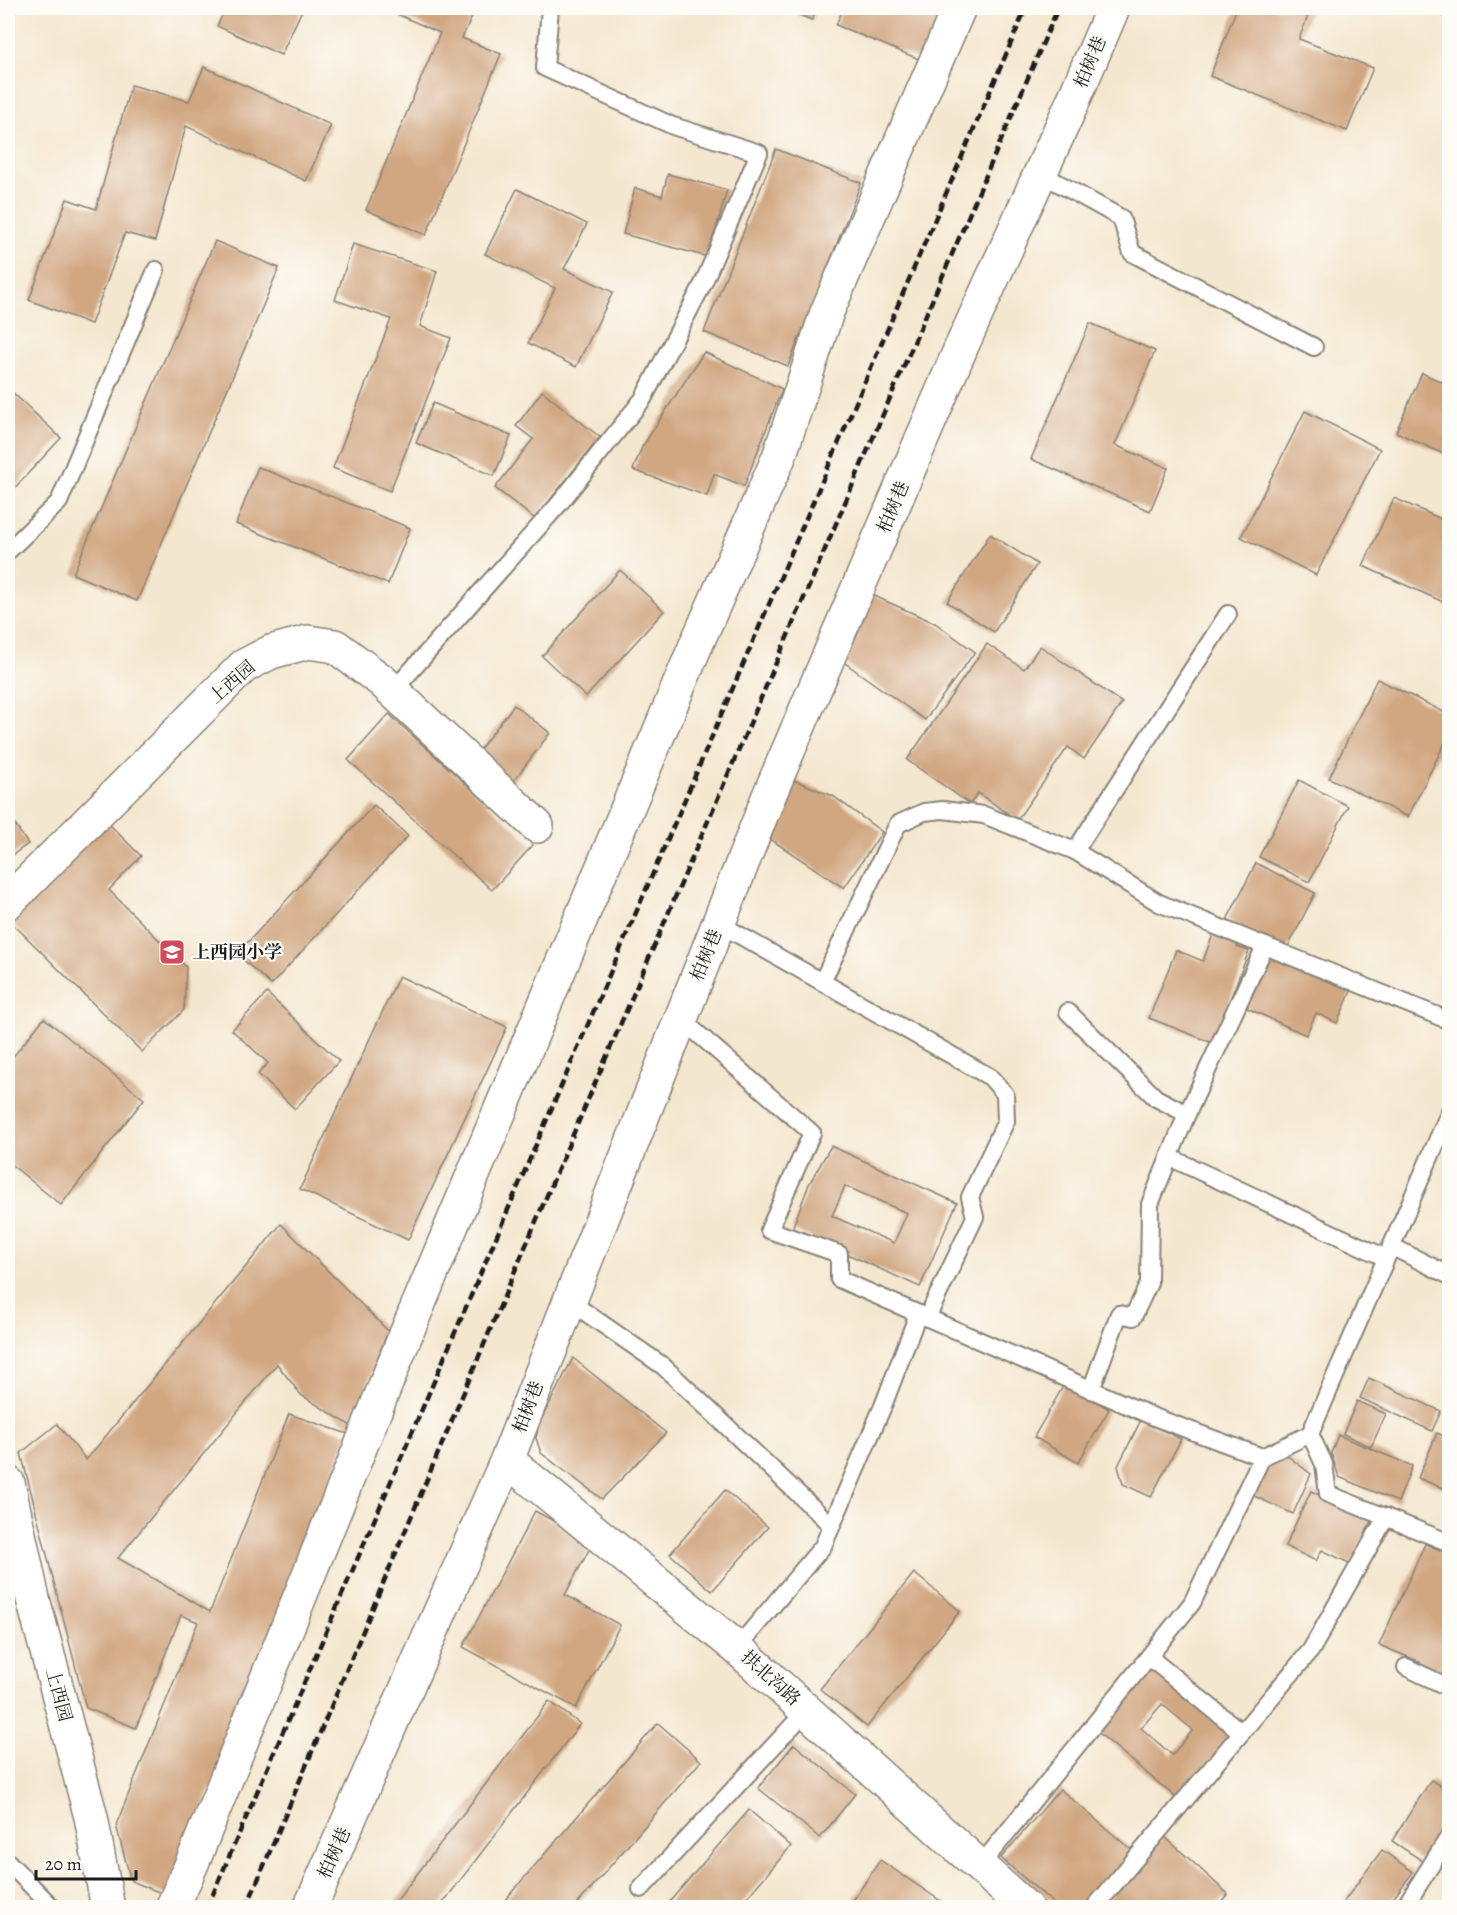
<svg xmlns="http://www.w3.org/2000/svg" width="1457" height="1915" viewBox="0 0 1457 1915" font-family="Alegreya,'Noto Serif SC',serif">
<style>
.building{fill:#d1a782;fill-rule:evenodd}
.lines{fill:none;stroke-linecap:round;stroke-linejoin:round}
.service-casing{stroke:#888276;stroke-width:20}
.minor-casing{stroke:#888276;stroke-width:36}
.service{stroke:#fff;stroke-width:16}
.minor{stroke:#fff;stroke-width:33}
.rail{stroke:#1c1c1c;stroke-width:4.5;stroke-dasharray:9 4.5;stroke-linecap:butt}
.labels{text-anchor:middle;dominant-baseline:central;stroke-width:4.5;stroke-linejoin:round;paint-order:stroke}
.street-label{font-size:18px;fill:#1c1c1c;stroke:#fdfcf7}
.poi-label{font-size:18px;font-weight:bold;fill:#1c1c1c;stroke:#fdfcf7;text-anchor:start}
</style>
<rect width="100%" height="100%" fill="#fdfcf7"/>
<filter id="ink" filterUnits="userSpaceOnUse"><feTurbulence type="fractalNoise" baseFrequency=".0167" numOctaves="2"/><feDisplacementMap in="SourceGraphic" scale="12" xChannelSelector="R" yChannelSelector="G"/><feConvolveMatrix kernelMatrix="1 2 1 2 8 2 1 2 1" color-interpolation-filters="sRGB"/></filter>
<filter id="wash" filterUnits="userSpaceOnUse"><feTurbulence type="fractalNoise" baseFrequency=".008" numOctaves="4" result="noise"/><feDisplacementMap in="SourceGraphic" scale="24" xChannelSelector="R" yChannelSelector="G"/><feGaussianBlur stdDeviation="1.35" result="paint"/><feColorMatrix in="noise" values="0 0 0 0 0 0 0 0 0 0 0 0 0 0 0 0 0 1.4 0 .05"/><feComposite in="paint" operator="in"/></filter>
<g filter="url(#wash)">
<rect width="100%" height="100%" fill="#f4e7cf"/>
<g id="blocks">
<g class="building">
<polygon points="226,8 303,8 281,55 217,26"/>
<polygon points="383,8 476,8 462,38 501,54 426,235 366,210 440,33"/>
<polygon points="781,8 817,8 812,20"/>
<polygon points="843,8 948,8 926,62 836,25"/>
<polygon points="1237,8 1311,8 1299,39 1373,68 1347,131 1210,76"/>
<polygon points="204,67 331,125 306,181 186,126 155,241 125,233 91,324 29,300 67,199 96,209 131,85 189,101"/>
<polygon points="776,149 861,183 788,366 704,332"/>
<polygon points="668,174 727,190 708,257 623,234 635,188 662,196"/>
<polygon points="517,189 587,224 564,269 613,292 576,367 528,343 555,288 485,254"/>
<polygon points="215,241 279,268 137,601 73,574"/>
<polygon points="353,244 437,271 420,326 451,338 390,491 333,468 391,319 335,300"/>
<polygon points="1090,323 1155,351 1115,445 1168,468 1150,511 1031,459"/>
<polygon points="704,352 782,389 744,486 714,474 707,496 633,470 642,447"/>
<polygon points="1422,373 1450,386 1450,457 1396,432"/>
<polygon points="8,388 61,438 8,495"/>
<polygon points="542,391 600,437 535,519 495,488 533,439 516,426"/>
<polygon points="433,403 511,436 494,476 416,443"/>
<polygon points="1305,411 1380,449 1316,575 1241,537"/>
<polygon points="258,467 410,528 388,584 236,524"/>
<polygon points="1394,498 1450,523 1450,605 1363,566"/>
<polygon points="990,534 1037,564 994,632 947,602"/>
<polygon points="620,570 664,611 586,697 542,656"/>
<polygon points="872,595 935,623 975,652 925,720 841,660"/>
<polygon points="987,644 1024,669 1040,646 1122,703 1084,759 1068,747 1017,820 978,793 970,804 907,760"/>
<polygon points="1377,679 1450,715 1450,732 1408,817 1329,778"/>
<polygon points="514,705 550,733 506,791 470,762"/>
<polygon points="389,714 533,845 492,890 348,760"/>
<polygon points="794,780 833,796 882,832 844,888 770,839"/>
<polygon points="1299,780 1348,806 1309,882 1259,857"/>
<polygon points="374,805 408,836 271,985 237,954"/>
<polygon points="8,814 28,844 8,858"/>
<polygon points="105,820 141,856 109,890 186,967 184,1010 142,1052 8,919"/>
<polygon points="1256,863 1315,893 1286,951 1227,920"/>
<polygon points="1214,932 1239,942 1237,947 1249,951 1213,1043 1149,1018 1176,950 1203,961"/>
<polygon points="1271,953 1352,989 1337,1023 1316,1013 1306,1035 1247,1008"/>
<polygon points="399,976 507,1027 408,1240 300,1189"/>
<polygon points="267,993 339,1061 295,1109 258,1074 268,1063 232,1030"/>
<polygon points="44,1018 144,1099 61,1205 8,1162 8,1063"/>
<path d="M831,1146L957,1203L920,1287L792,1229L809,1184ZM845,1186L907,1213L894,1243L832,1216Z"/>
<polygon points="281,1224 388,1331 351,1426 301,1395 277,1364 118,1558 210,1612 289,1414 348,1434 169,1896 131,1881 116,1825 198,1622 181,1615 136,1728 86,1708 21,1453 57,1424 86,1460"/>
<polygon points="573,1358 666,1433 602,1499 541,1453 536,1438 539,1424"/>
<polygon points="1369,1378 1441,1411 1432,1431 1360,1398"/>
<polygon points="1065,1383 1109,1409 1078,1463 1034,1437"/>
<polygon points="1357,1401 1386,1414 1371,1447 1343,1434"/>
<polygon points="1141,1420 1181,1439 1151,1497 1123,1484 1118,1466"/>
<polygon points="1437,1433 1450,1439 1450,1491 1418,1478"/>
<polygon points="1338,1435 1412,1466 1398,1502 1339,1477 1331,1453"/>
<polygon points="1285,1454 1311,1474 1293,1514 1250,1494 1263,1463"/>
<polygon points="725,1490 768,1527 712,1591 670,1554"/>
<polygon points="1311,1491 1371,1521 1351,1564 1322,1550 1316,1561 1285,1546"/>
<polygon points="535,1511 593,1542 565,1595 620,1625 576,1708 463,1647"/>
<polygon points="1425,1544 1450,1554 1450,1685 1416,1670 1420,1662 1379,1645"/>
<polygon points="914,1573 960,1611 867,1727 820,1689"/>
<path d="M1150,1663L1235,1734L1180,1801L1094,1729ZM1162,1704L1193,1730L1172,1755L1141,1728Z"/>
<polygon points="549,1701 580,1724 439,1908 401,1908 395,1903"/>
<polygon points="658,1723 701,1761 574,1908 498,1908"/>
<polygon points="794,1744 855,1794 820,1838 758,1788"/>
<polygon points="1431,1780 1450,1792 1450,1823 1424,1862 1392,1841"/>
<polygon points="1060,1789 1135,1853 1089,1908 1059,1908 1001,1858"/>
<polygon points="749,1810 791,1846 738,1908 664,1908"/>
<polygon points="1164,1836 1228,1894 1215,1908 1099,1908"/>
<polygon points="1382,1850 1413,1872 1386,1908 1339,1908"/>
<polygon points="880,1860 951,1908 848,1908"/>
</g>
</g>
</g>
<g filter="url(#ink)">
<use href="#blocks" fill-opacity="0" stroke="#888276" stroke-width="1.5"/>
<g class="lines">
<defs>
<g id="service">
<polyline points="1040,173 1121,218 1132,253 1314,347"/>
<polyline points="8,551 59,502 156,270"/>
<polyline points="393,691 559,504 643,399 703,284 759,153 673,126 545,68 550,8"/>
<polyline points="1075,851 1228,614"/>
<polyline points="718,923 990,1077 1005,1094 1006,1121 970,1197 975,1217 927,1318"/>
<polyline points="822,982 898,824 924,812 943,810 984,815 1075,851 1159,903 1450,1021"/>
<polyline points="1068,1012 1156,1098 1187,1114"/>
<polyline points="681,1019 812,1133 769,1230 839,1254 839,1279 1154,1417 1262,1457 1310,1434"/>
<polyline points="1450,1111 1310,1434 1324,1464 1328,1494 1450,1543"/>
<polyline points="1169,1157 1386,1258"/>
<polyline points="1391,1246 1450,1276"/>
<polyline points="569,1301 663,1366 831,1525"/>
<polyline points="1091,1390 1119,1314 1133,1317 1149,1283 1150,1204 1187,1114 1265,946"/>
<polyline points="737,1648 823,1546 883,1406 918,1314"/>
<polyline points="1149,1657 1241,1732"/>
<polyline points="1406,1667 1450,1688"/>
<polyline points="8,1862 53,1908"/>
<polyline points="980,1866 1192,1603 1262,1457"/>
<polyline points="641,1889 807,1710"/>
<polyline points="1094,1908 1311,1650 1386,1517"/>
<polyline points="1404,1908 1450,1835"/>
</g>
<g id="minor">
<polyline points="8,902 244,666 271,652 308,642 335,646 382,681 537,826"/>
<polyline points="507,1460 737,1648 1026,1908"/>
<polyline points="8,1483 33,1599 91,1817 108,1908"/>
<polyline points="172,1908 193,1861 404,1339 696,645 779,457 827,312 959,8"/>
<polyline points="310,1908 507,1460 768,798 960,350 1071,106 1113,8"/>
</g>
</defs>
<use href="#service" class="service-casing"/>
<use href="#minor" class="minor-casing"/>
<use href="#service" class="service"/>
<use href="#minor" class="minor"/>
<g class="rail">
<polyline points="207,1908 1026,8"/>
<polyline points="246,1908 553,1181 1058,8"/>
</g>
</g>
</g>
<defs>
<symbol id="school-square" viewBox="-11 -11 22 22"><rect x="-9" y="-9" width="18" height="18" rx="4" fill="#d1495b" stroke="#fdfcf7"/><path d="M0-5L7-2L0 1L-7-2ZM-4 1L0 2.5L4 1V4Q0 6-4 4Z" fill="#fff"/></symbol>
</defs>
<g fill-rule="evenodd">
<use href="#school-square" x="157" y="937" width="30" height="30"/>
</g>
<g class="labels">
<g class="street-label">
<text transform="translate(1090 62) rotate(-67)">柏树巷</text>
<text transform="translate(893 507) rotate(-67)">柏树巷</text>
<text transform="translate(232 682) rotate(-41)">上西园</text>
<text transform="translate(706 955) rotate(-68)">柏树巷</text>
<text transform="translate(528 1407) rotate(-69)">柏树巷</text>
<text transform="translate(771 1678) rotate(42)">拱北沟路</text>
<text transform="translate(59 1695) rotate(75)">上西园</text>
<text transform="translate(334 1853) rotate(-66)">柏树巷</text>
</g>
<g class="poi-label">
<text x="192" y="952">上西园小学</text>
</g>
</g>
<rect width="1457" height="1915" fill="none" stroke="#fdfcf7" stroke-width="30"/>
<path d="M36 1870v9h100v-9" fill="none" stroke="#1c1c1c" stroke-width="3"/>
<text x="45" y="1870" font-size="18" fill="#1c1c1c" stroke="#fdfcf7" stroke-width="4.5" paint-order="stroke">20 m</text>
</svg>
